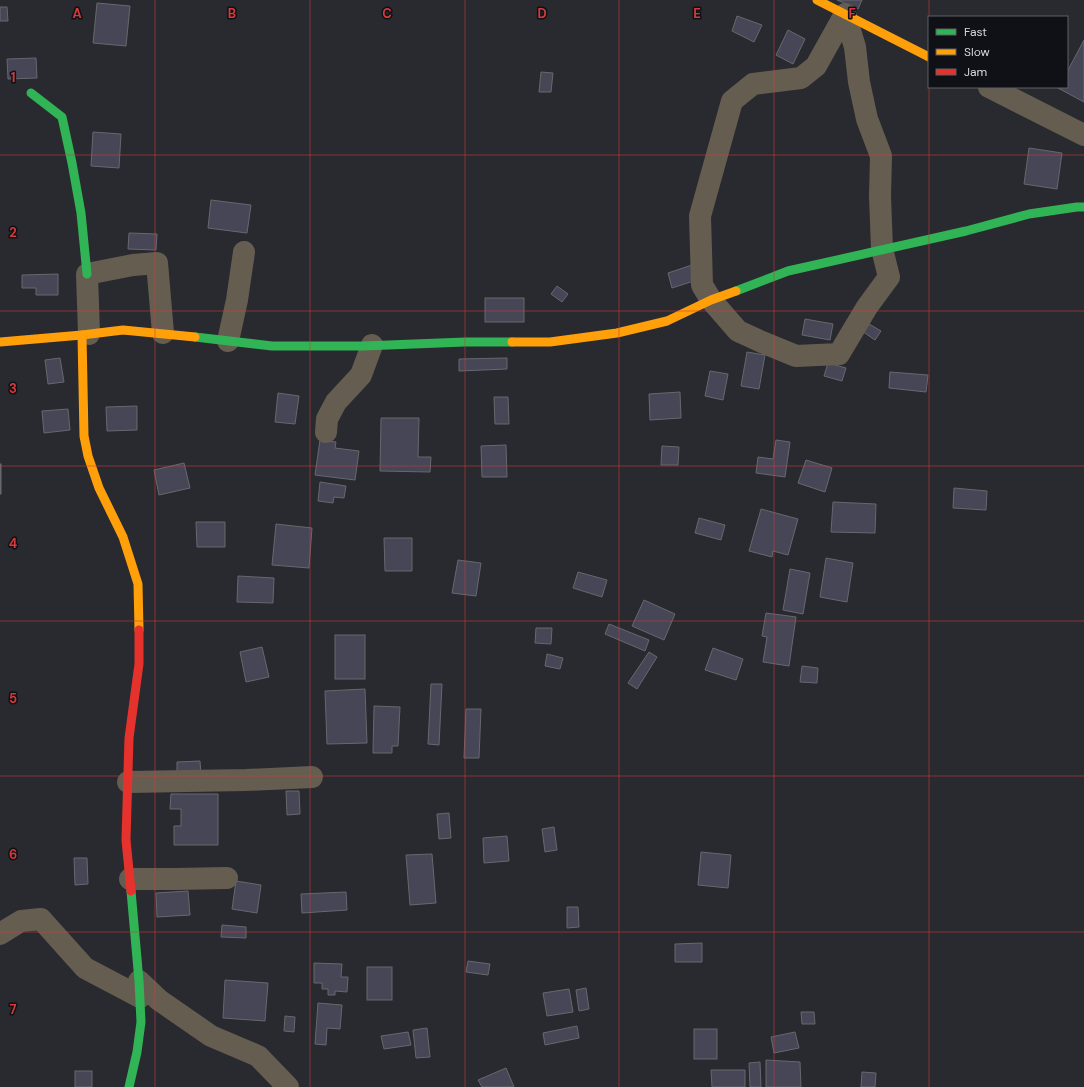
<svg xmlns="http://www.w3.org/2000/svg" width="1084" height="1087" viewBox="0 0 1084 1087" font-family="'DM Sans',sans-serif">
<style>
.building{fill:#474657;stroke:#67686d}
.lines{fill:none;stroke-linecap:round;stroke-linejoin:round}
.street{stroke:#665d51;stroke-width:22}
.fast{stroke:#30b455;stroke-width:9}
.slow{stroke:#ff9f0a;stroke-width:9}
.jam{stroke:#e5322d;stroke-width:9}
.grid{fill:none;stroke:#d63a3a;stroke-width:1;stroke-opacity:0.55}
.grid-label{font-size:13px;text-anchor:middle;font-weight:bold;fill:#d63a3a;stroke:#101116;stroke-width:3;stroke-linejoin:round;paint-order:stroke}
</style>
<rect width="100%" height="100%" fill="#282a2f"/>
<g class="building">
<polygon points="837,0 862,0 858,9"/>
<polygon points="97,3 130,6 126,46 93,43"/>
<polygon points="0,7 7,7 8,21 0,21"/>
<polygon points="737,16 762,25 754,42 732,31"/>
<polygon points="788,30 805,39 793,64 776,55"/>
<polygon points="1084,40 1084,102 1058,88 1067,87 1067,72"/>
<polygon points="36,58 37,78 8,79 7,59"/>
<polygon points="541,72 553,73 551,92 539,92"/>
<polygon points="93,132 121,134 119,168 91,166"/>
<polygon points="1029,148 1062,153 1057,189 1024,184"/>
<polygon points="211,200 251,205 247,233 208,228"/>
<polygon points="129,233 157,234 156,250 128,249"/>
<polygon points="692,265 697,280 672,288 668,273"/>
<polygon points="58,274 58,295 36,295 36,288 22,288 22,275"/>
<polygon points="557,286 568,294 562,302 551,294"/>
<rect x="485" y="298" width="39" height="24"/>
<polygon points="805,319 833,324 830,340 802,335"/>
<polygon points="864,321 881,331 875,340 859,329"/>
<polygon points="747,352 765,355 759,389 741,386"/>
<polygon points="60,358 64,382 48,384 45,360"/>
<polygon points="507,358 507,369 459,371 459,359"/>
<polygon points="828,363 846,368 842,381 824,376"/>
<polygon points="710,371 728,374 723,400 705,396"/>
<polygon points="890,372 928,375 926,392 889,388"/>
<polygon points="680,392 681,418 650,420 649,394"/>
<polygon points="278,393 299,396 295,424 275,422"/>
<polygon points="494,397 508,397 509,424 495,424"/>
<polygon points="137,406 137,430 107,431 106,407"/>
<polygon points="68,409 70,430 44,433 42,411"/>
<polygon points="381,418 419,418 418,457 431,457 430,472 380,471"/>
<polygon points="320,440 336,442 335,448 359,451 355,480 315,475"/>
<polygon points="776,440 790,442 785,477 756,473 758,457 773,459"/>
<polygon points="506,445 507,477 482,477 481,446"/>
<polygon points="662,446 679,447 678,465 661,465"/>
<polygon points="806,460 832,468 825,492 798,483"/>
<polygon points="184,463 190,488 159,495 154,470"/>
<rect x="0" y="464" width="1" height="30"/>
<polygon points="320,482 346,486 344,498 334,497 333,503 318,501"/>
<polygon points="954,488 987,491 986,510 953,508"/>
<polygon points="833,502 876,504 875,533 831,532"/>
<polygon points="761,509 798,519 788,555 773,551 772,557 749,551"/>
<polygon points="699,518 725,525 721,540 695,533"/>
<polygon points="196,522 225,522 225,547 197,547"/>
<polygon points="276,524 312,528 309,568 272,565"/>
<polygon points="384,538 412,538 412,571 385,571"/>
<polygon points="826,558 853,563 847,602 820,597"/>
<polygon points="458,560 481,563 476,596 452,593"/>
<polygon points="790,569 810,573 803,614 783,610"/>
<polygon points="578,572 607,580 602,597 573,588"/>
<polygon points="238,576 274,578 273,603 237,602"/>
<polygon points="644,600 675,614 664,640 632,626"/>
<polygon points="766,613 796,617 789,666 763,662 767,637 762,636"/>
<polygon points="609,624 649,640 645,651 605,634"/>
<polygon points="536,628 552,628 551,644 535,643"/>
<rect x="335" y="635" width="30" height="44"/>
<polygon points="262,647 269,677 246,682 240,652"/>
<polygon points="713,648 743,659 736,680 705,670"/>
<polygon points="649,652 657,657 637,689 628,683"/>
<polygon points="547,654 563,658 560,669 545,666"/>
<polygon points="802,666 818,668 817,683 800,682"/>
<polygon points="431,684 442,684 439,745 428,744"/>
<polygon points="365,689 367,743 327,744 325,691"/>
<polygon points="374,706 400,707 398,746 392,746 392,753 373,753"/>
<polygon points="466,709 481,709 479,758 464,758"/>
<polygon points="200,761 201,774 177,775 177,762"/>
<polygon points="286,791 299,791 300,814 287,815"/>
<polygon points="171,794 218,794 218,845 174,845 174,826 181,826 181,809 170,809"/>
<polygon points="449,813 451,838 439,839 437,814"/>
<polygon points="554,827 557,850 545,852 542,829"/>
<polygon points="507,836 509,861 484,863 483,838"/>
<polygon points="701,852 731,855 728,888 698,885"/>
<polygon points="432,854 436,903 410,905 406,855"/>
<polygon points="74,858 87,858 88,884 75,885"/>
<polygon points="236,881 261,885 257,913 232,909"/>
<polygon points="188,891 190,915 157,917 156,893"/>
<polygon points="346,892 347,910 302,913 301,894"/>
<polygon points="567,907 578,907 579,927 567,928"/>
<polygon points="222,925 246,927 246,938 221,937"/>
<polygon points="702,943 702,962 675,962 675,944"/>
<polygon points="468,961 490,964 488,975 466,972"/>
<polygon points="314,963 342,964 341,977 348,977 347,992 335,991 335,995 328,995 328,989 322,989 322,983 314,983"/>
<rect x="367" y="967" width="25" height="33"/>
<polygon points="225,980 268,983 265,1021 223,1018"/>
<polygon points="586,988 589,1009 579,1011 576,990"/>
<polygon points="569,989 573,1012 547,1016 543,993"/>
<polygon points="318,1003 342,1005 340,1029 327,1028 326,1045 315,1044"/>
<polygon points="801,1012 814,1012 815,1024 802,1024"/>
<polygon points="285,1016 295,1017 294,1032 284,1031"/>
<polygon points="577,1026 579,1038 545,1045 543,1033"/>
<polygon points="427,1028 430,1057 416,1058 413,1030"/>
<rect x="694" y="1029" width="23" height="30"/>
<polygon points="408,1032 411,1045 384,1049 381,1036"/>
<polygon points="795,1032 799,1048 774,1053 771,1037"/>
<polygon points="766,1060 800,1062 801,1087 766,1087"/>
<polygon points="760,1062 761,1087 750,1087 749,1063"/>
<polygon points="506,1068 514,1087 482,1087 478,1080"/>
<polygon points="711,1070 745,1070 745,1087 712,1087"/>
<rect x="75" y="1071" width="17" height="16"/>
<polygon points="862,1072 876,1073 875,1087 861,1087"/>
</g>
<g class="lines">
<g class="street">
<polygon points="845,14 855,47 859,82 867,119 881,156 880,196 882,249 889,277 867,307 839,354 796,356 762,342 738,331 711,300 702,285 700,216 732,101 753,84 801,78 816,66"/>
<polyline points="989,87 1084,135"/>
<polyline points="89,334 87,274 133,265 157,263 163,333"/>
<polyline points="228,341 237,300 244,252"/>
<polyline points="326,432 327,419 336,402 361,375 372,345"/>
<polyline points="128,782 246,780 312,777"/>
<polyline points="130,879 176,879 227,878"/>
<polyline points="0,934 21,921 41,919 85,968 140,997"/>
<polyline points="139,981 159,1000 211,1036 258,1056 288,1087"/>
</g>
<g class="fast">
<polyline points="31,93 62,117 72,163 81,213 87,274"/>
<polyline points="736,291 788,271 966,231 1029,214 1077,207 1084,207"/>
<polyline points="195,337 272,346 363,346 465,342 512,342"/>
<polyline points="129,1087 137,1052 141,1022 139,981 131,891"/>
</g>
<g class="slow">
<polyline points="817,0 929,57"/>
<polyline points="82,335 84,436 88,456 99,488 123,537 138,584 139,630"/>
<polyline points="0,342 82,335 123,330 195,337"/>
<polyline points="512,342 550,342 617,333 667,321 711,300 736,291"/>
</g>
<polyline class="jam" points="131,891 126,840 129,738 139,664 139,630"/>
</g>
<path class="grid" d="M155,0V1087M310,0V1087M465,0V1087M619,0V1087M774,0V1087M929,0V17M929,87V1087M0,155H1084M0,311H1084M0,466H1084M0,621H1084M0,776H1084M0,932H1084"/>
<g class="grid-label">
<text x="77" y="18">A</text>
<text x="232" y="18">B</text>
<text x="387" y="18">C</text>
<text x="542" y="18">D</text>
<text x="697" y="18">E</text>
<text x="852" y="18">F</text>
<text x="13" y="82">1</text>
<text x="13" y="237">2</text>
<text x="13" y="393">3</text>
<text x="13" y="548">4</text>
<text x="13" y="703">5</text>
<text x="13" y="859">6</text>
<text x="13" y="1014">7</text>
</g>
<rect x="928" y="16" width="140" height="72" fill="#101116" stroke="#5f6166"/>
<rect x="936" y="29" width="20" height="6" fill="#30b455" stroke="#5f6166"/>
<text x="964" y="36" font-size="12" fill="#d6d8df">Fast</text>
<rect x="936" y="49" width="20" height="6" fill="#ff9f0a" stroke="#5f6166"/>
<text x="964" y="56" font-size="12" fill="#d6d8df">Slow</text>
<rect x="936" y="69" width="20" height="6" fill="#e5322d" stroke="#5f6166"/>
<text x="964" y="76" font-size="12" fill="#d6d8df">Jam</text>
</svg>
